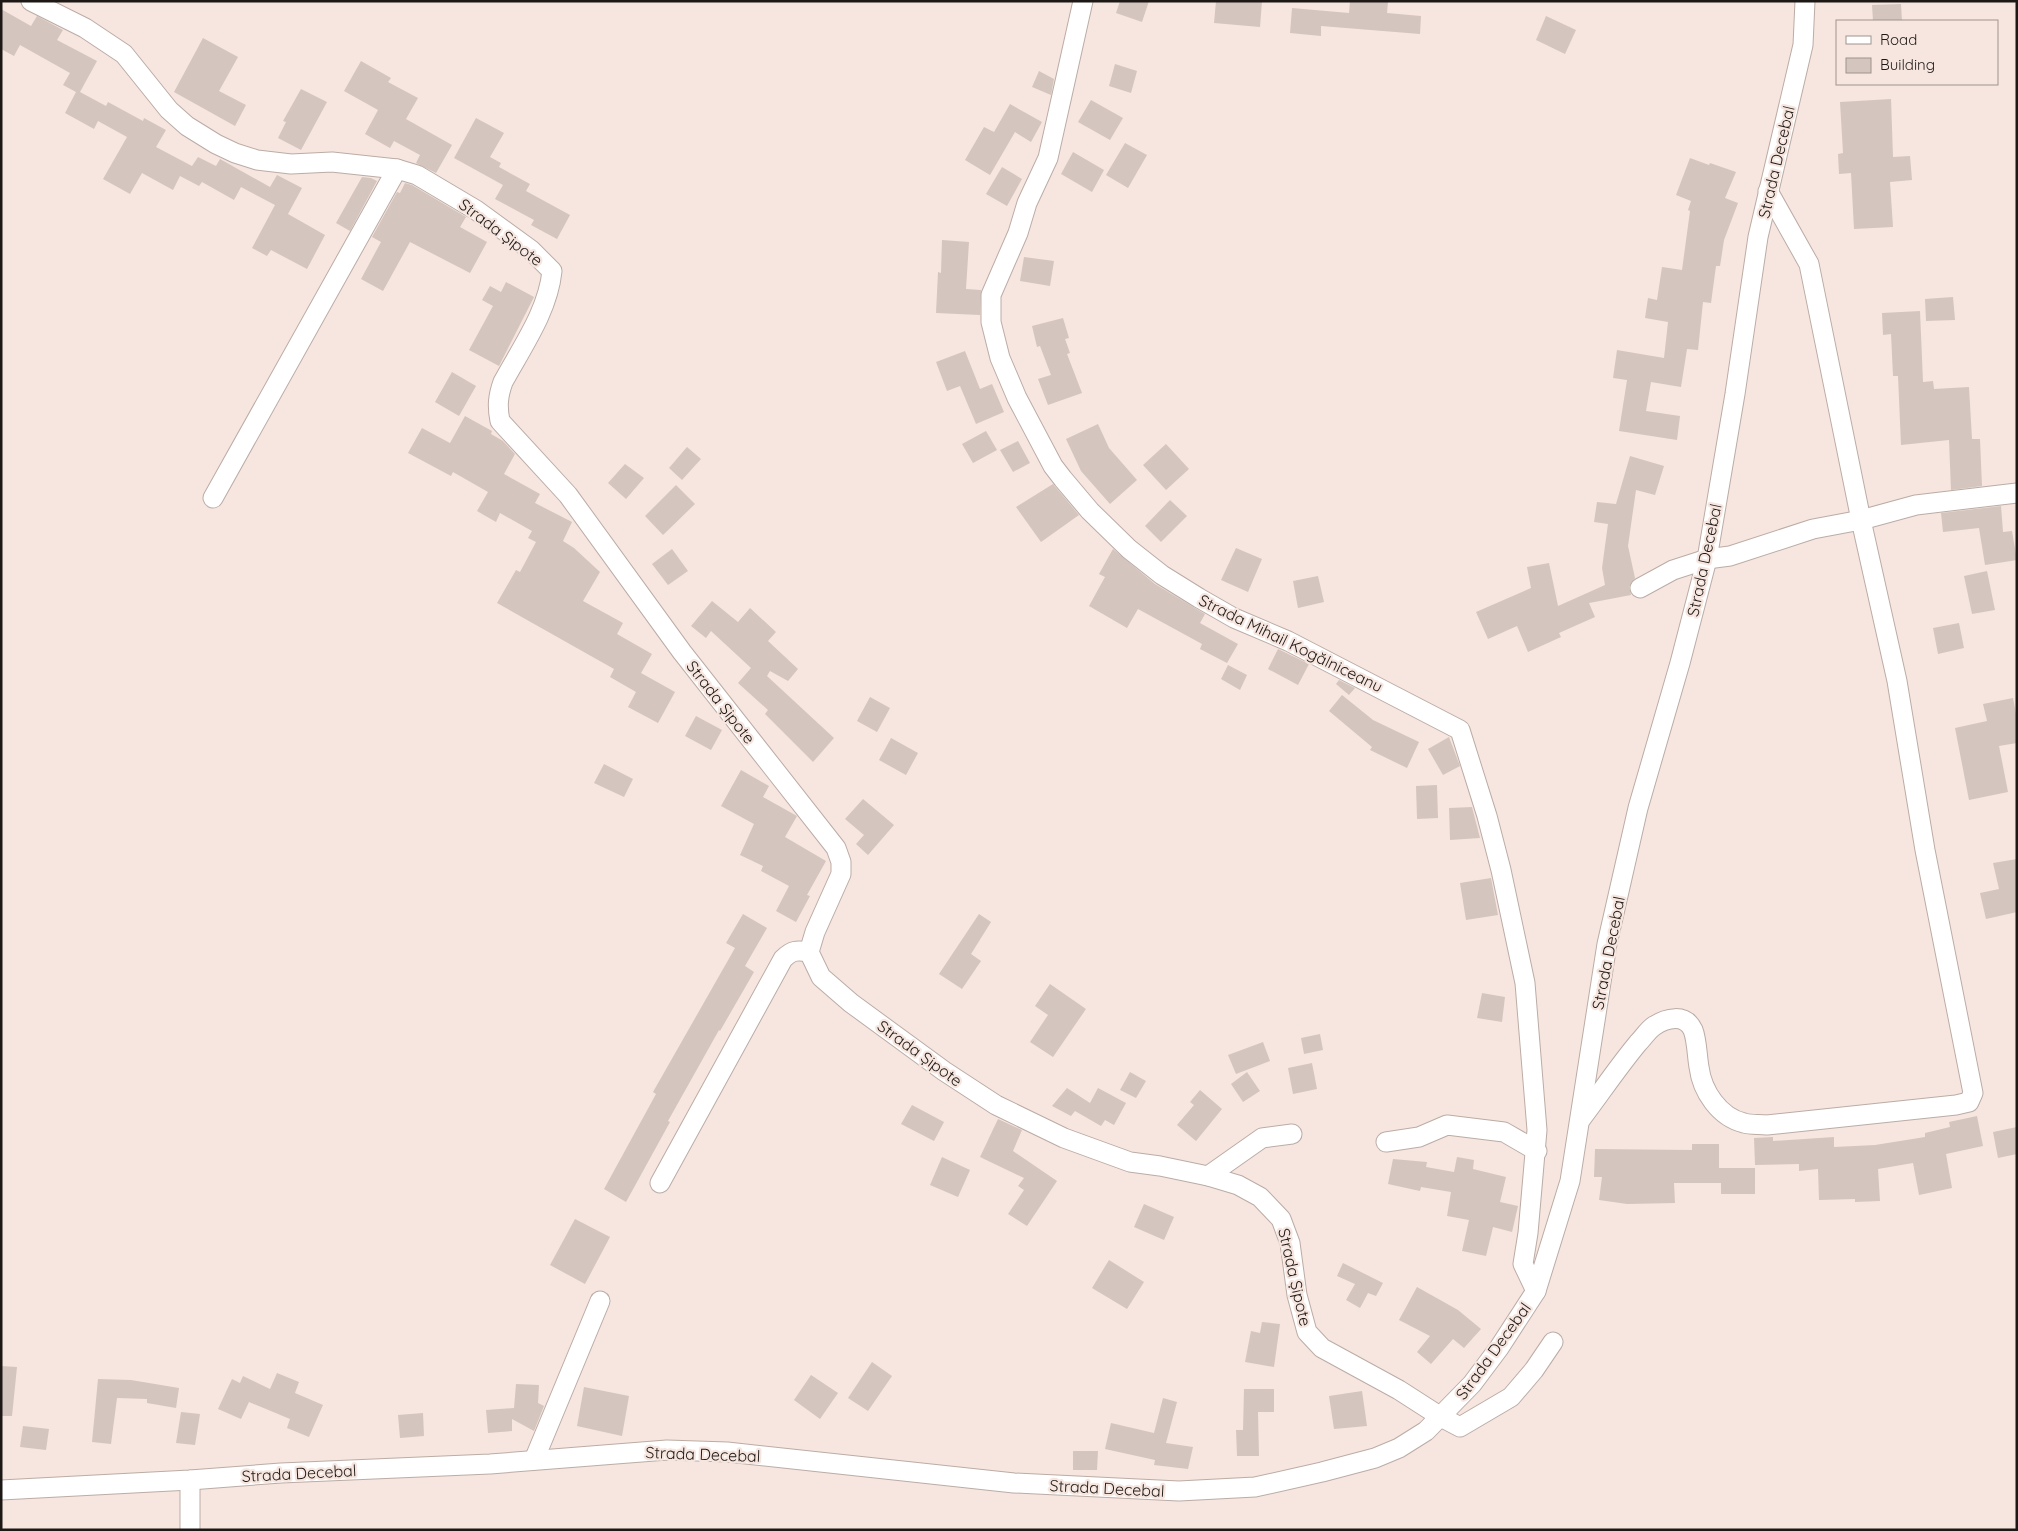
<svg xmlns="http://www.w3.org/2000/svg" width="2018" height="1531" viewBox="0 0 2018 1531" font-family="Quicksand,sans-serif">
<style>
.building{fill:#d4c5be}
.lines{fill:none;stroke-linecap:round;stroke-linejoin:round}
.minor-casing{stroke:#bbaca5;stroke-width:21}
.minor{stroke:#fff;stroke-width:19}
.labels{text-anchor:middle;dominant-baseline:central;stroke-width:4.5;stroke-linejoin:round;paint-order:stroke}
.street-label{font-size:16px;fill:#1d1815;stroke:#f6e6df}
</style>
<rect width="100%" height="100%" fill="#f6e6df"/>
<g class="building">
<polygon points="1120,1 1149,1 1142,22 1116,13"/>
<polygon points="1216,1 1262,1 1260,27 1214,23"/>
<polygon points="1350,1 1388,2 1387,13 1421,16 1420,34 1321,26 1321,36 1290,33 1292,8 1349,13"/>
<polygon points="1901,4 1902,21 1873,21 1872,5"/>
<polygon points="1,9 31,26 37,16 63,30 57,40 97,61 80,92 106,106 108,102 143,121 144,118 166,130 156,147 192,166 198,157 216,166 220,159 270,187 277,175 302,188 288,214 325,235 307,269 271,250 267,256 252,248 275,205 241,187 234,200 202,182 199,186 180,176 173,190 142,173 130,194 103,179 127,137 98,121 94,129 65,113 76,92 63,85 70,73 20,45 14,56 1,49"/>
<polygon points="1546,16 1576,30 1565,54 1536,40"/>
<polygon points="203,38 238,57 219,91 246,105 235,126 174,92"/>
<polygon points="361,61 391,78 388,82 418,98 406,119 452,145 436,173 416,163 420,155 394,141 390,148 365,134 378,110 344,91"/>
<polygon points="1115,64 1137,71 1131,93 1109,86"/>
<polygon points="1039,71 1054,79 1051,95 1032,87"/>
<polygon points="301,89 327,102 301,150 278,138 286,122 283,121"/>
<polygon points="1891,99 1893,157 1910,156 1912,180 1890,182 1893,227 1854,229 1851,173 1839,174 1838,154 1843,153 1840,102"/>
<polygon points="1091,100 1123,118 1110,140 1078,122"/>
<polygon points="1010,104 1042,122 1031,142 1015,132 990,175 965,160 984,127 994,132"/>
<polygon points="476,118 504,133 490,157 501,163 499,167 530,184 526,191 570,215 557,239 531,225 534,220 495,199 503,185 454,158"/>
<polygon points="1125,143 1147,155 1128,188 1106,175"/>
<polygon points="1073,152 1104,170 1092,192 1061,174"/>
<polygon points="1690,158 1709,165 1710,163 1736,172 1725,198 1738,203 1724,240 1720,266 1716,266 1711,303 1703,302 1698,350 1687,349 1681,387 1651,382 1646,411 1680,416 1677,440 1619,431 1627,380 1613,378 1617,350 1664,358 1668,322 1645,318 1648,298 1657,300 1662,267 1682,270 1690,211 1688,210 1691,201 1676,195"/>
<polygon points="1002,167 1022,179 1007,206 986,194"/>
<polygon points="362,177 371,178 377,181 350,231 336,223"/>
<polygon points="405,183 412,185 466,217 460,227 487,242 470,273 410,242 383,291 361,279 381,242 372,237 397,192 400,193"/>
<polygon points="942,240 969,242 966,289 981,290 980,315 936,313 938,272 941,273"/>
<polygon points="1024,257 1054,261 1050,286 1020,281"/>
<polygon points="506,282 534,297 499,366 469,350 493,306 482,300 490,286 501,292"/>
<polygon points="1953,297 1955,320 1926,321 1925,299"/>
<polygon points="1920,311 1923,382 1933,381 1934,389 1969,387 1972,439 1980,439 1982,486 1951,490 1949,440 1901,445 1898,376 1893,376 1891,334 1883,335 1882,313"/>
<polygon points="1063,318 1069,338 1065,339 1070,353 1067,354 1082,393 1048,405 1038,379 1051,375 1040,346 1037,347 1032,326"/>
<polygon points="965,351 980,389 992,384 1004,412 976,424 960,386 947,391 936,362"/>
<polygon points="452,372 476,386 459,416 435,402"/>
<polygon points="465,416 492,431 491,434 503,441 515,454 504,474 540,494 535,503 572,522 563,541 574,548 600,572 583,601 623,623 617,634 652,654 641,673 675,692 658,723 628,707 636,692 610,677 614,669 497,603 516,570 520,572 536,542 528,538 532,531 500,513 496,522 477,511 488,492 453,472 451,476 408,453 422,428 450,443"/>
<polygon points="1098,424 1109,448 1137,480 1110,504 1081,471 1066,439"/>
<polygon points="986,431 997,450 973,463 962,444"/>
<polygon points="1018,441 1030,463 1013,472 1000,450"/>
<polygon points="1166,444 1189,469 1166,490 1143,465"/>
<polygon points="687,447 701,459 682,480 669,468"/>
<polygon points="1630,456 1664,466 1655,495 1636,490 1628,546 1635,578 1629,587 1631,595 1589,603 1595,617 1559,633 1561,637 1528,652 1517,626 1488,639 1476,612 1531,588 1527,567 1549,563 1558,606 1605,585 1602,568 1608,524 1594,522 1597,502 1616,504"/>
<polygon points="625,464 644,478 626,499 608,483"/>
<polygon points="1053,484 1079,515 1041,542 1016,507"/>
<polygon points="676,485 695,504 663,535 645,516"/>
<polygon points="1170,500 1187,516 1161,542 1145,526"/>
<polygon points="2001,506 2003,532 2012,531 2017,560 1985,565 1979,528 1943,532 1941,513"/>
<polygon points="1236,548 1262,559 1248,592 1221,580"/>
<polygon points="672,549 688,571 668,585 652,564"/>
<polygon points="1113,549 1155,584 1205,614 1200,623 1238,644 1227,663 1200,649 1202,644 1138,609 1127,628 1089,606 1105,577 1099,574"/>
<polygon points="1987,571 1995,610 1972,614 1964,576"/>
<polygon points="1318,576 1324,602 1298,608 1293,581"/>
<polygon points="712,601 738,622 750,608 776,632 768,641 798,669 788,681 770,671 767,676 834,738 813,762 765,714 768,710 738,683 751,668 711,631 706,638 691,626"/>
<polygon points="1959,623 1964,648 1938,654 1933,628"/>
<polygon points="1278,649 1309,664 1298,685 1268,669"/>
<polygon points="1228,665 1247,675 1240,690 1221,679"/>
<polygon points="1339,680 1355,688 1349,695 1336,684"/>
<polygon points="1342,695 1373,720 1419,742 1407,768 1370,750 1372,747 1329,711"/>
<polygon points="870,697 890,708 877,732 857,721"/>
<polygon points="2013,698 2017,719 2017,743 1999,746 2008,792 1969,800 1955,728 1987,721 1983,704"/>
<polygon points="696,716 722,730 711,750 685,736"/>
<polygon points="1449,737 1460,766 1443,775 1428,749"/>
<polygon points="891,738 918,753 906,775 879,760"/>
<polygon points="604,764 633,779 624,797 594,783"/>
<polygon points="741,770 769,786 763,797 797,816 785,837 826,861 807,895 810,896 796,922 776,911 789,886 761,871 763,866 740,855 754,824 721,806"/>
<polygon points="1437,785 1438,818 1417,819 1416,786"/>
<polygon points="863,799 894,825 868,855 856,844 864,835 845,819"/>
<polygon points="1472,807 1480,838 1450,840 1449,808"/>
<polygon points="2017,859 2017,912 1986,919 1980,893 1999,889 1993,863"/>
<polygon points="1491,878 1498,915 1466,920 1460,883"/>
<polygon points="743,914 767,928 745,966 754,972 720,1031 719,1030 668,1121 670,1122 626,1202 604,1189 656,1094 653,1092 735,948 726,943"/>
<polygon points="979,914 991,922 971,954 981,961 962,989 939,974"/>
<polygon points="1050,984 1086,1009 1053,1057 1030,1042 1048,1015 1035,1006"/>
<polygon points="1482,993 1505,997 1502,1022 1477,1018"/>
<polygon points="1320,1034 1323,1050 1304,1054 1301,1038"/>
<polygon points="1263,1042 1270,1061 1236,1074 1228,1055"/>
<polygon points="1312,1063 1317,1089 1293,1094 1288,1068"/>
<polygon points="1130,1072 1146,1081 1136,1098 1120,1090"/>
<polygon points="1247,1072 1260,1091 1243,1102 1231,1084"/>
<polygon points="1067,1088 1090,1103 1098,1088 1126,1103 1114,1125 1105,1120 1101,1126 1075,1111 1071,1116 1052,1106"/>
<polygon points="1200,1090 1222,1109 1196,1141 1177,1125 1194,1105 1190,1102"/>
<polygon points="912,1105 944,1122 934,1141 901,1124"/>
<polygon points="1977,1116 1983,1146 1946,1154 1952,1188 1919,1195 1913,1163 1878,1169 1880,1201 1855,1202 1855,1199 1819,1200 1818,1169 1799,1171 1799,1164 1755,1165 1754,1138 1773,1137 1773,1141 1834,1137 1834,1147 1875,1145 1925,1137 1925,1133 1950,1127 1949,1122"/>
<polygon points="998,1119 1022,1130 1013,1151 1057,1181 1027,1226 1008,1214 1024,1190 1018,1186 1024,1178 980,1157"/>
<polygon points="2017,1127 2017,1154 1998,1158 1993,1132"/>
<polygon points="1692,1144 1719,1144 1719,1168 1755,1168 1755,1194 1721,1194 1721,1183 1674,1183 1675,1203 1627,1204 1599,1200 1602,1177 1594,1177 1595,1149 1692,1150"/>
<polygon points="942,1157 970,1170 958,1197 930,1185"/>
<polygon points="1457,1157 1474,1160 1473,1169 1506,1177 1500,1202 1518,1206 1512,1232 1493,1227 1486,1256 1462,1251 1469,1220 1447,1216 1451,1192 1421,1187 1420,1191 1388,1184 1393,1159 1427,1162 1426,1167 1454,1172"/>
<polygon points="1144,1204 1174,1217 1164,1240 1134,1227"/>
<polygon points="575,1219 610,1237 585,1284 550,1265"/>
<polygon points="1109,1260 1144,1282 1127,1309 1092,1288"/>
<polygon points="1343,1263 1383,1283 1376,1296 1368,1293 1360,1308 1346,1300 1355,1284 1337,1276"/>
<polygon points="1417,1287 1458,1310 1481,1329 1464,1348 1453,1339 1431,1364 1417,1352 1430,1336 1399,1320"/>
<polygon points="1262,1322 1280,1324 1274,1367 1245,1362 1251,1331 1260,1333"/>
<polygon points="872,1362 892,1376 868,1411 848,1398"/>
<polygon points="1,1366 17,1367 12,1416 1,1416"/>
<polygon points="277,1373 299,1382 295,1393 323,1405 309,1437 287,1428 290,1419 249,1402 241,1419 218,1409 232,1379 240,1383 243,1376 270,1389"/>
<polygon points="811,1375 838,1393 820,1419 794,1400"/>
<polygon points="98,1379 131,1380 179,1388 176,1408 147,1403 147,1399 117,1398 111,1444 92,1442"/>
<polygon points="516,1384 539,1385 538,1403 544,1406 534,1431 512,1419 512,1431 488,1433 486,1410 514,1408"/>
<polygon points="584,1387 629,1396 622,1436 577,1426"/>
<polygon points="1244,1389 1274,1389 1274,1412 1258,1412 1259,1456 1237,1456 1236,1430 1243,1430"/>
<polygon points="1362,1391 1367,1426 1334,1429 1329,1396"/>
<polygon points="1163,1398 1177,1402 1166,1443 1193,1447 1188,1469 1154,1465 1155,1460 1105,1449 1111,1423 1154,1433"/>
<polygon points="181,1412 200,1414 195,1445 176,1443"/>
<polygon points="423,1413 424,1436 400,1438 398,1415"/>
<polygon points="23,1426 49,1429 46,1450 20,1447"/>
<polygon points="1073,1451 1098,1451 1097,1470 1073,1470"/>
</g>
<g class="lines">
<defs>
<g id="minor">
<path d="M31,1L85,28L124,54L169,110L187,126L216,144L235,153L257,160L291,164L332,162L397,169L417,175L476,210L531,250L552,271C548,311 522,347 503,382C498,396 497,406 500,421L568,495L682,652L836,848L841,862V874L815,932L809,952L821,977L851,1003L944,1071L996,1105L1064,1138L1130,1162L1160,1166L1208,1176L1238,1185L1260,1197L1281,1219L1290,1243L1297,1295L1307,1332L1322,1348L1399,1390L1441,1417L1460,1427L1511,1397L1534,1370L1553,1342"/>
<polyline points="1083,1 1048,158 1027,203 1018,233 991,295 991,322 1000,358 1017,398 1053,466 1063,479 1090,511 1129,549 1162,575 1199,598 1234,618 1288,641 1460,730 1487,816 1501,870 1525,983 1537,1130 1528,1233 1523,1264 1536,1291"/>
<polyline points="213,498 397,169"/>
<polyline points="1640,588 1673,570 1707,559 1730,556 1813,529 1861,520 1916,505 2017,493"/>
<path d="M1581,1119C1600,1094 1618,1067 1638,1043C1643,1038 1648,1030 1654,1026C1666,1018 1685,1013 1693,1030C1697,1040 1697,1056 1699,1067C1702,1091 1719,1117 1744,1123C1751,1125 1759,1124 1767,1125L1956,1105L1969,1102L1973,1093L1925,850L1897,681L1861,520L1809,264L1768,191"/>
<polyline points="1386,1142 1419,1137 1447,1125 1504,1132 1537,1151"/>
<polyline points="1208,1176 1262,1138 1292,1134"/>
<path d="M660,1183L783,959C792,950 797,950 809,952"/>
<polyline points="534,1460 600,1301"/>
<polyline points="190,1480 190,1530"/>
<polyline points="1,1490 190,1480 281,1473 490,1464 667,1450 727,1452 1014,1483 1179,1491 1255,1487 1322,1472 1375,1458 1399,1448 1426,1431 1472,1384 1499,1348 1536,1291 1570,1181 1607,944 1638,808 1680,663 1707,559 1735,394 1758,237 1803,45 1805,1"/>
</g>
</defs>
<use href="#minor" class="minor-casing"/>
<use href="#minor" class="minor"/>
</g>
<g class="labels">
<g class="street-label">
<text transform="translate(1776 162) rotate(-77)">Strada Decebal</text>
<text transform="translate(501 232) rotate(37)">Strada Șipote</text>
<text transform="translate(1704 560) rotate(-78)">Strada Decebal</text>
<text transform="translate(1291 643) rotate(26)">Strada Mihail Kogălniceanu</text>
<text transform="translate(721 702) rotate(52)">Strada Șipote</text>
<text transform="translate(1608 953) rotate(-79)">Strada Decebal</text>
<text transform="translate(920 1053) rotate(36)">Strada Șipote</text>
<text transform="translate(1295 1277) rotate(77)">Strada Șipote</text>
<text transform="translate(1493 1351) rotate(-54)">Strada Decebal</text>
<text transform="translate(703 1454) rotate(2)">Strada Decebal</text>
<text transform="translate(299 1473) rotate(-3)">Strada Decebal</text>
<text transform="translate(1107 1488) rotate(3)">Strada Decebal</text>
</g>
</g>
<rect width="2018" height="1531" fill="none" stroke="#1d1815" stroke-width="5"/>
<rect x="1836" y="20" width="162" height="65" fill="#f6e6df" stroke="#9f948e"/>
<rect x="1846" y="36" width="25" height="8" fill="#ffffff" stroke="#9f948e"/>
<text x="1880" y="45" font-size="15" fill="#1d1815">Road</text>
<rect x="1846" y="58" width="25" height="15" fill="#d4c5be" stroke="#9f948e"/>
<text x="1880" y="70" font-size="15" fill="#1d1815">Building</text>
</svg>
